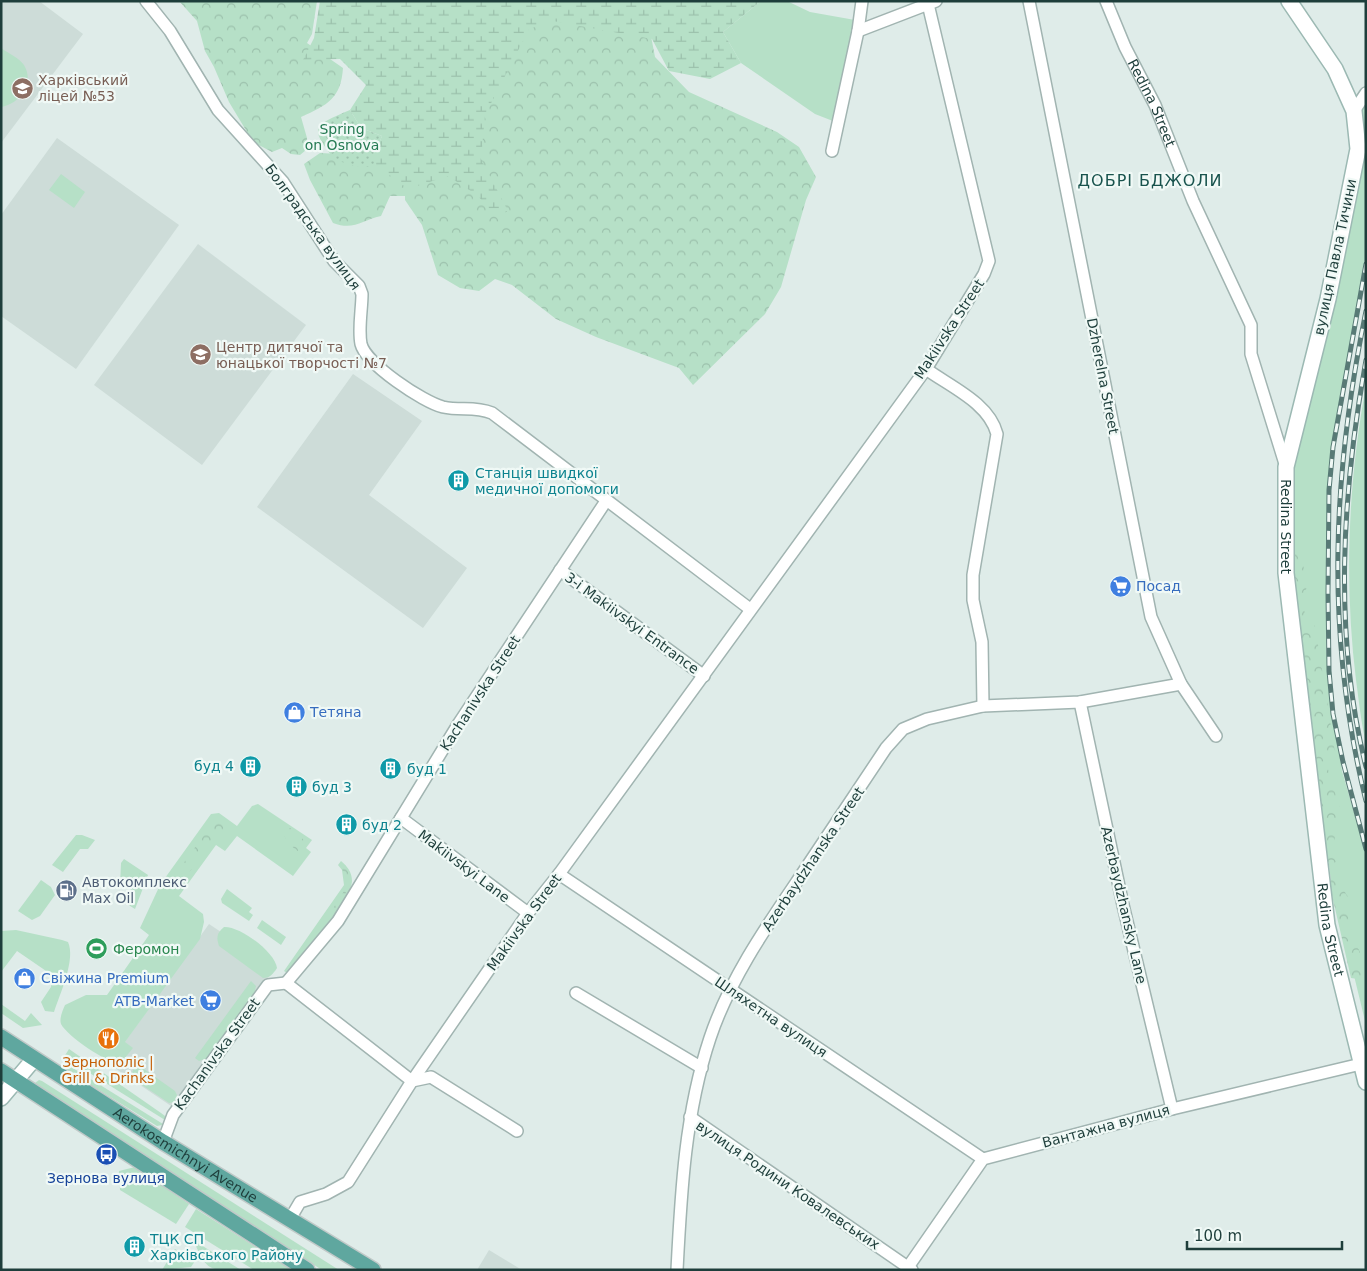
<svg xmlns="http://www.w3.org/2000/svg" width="1367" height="1271" viewBox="0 0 1367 1271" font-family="'DejaVu Sans',sans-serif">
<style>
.built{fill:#cddcd8}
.green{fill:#b6e0c7}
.forest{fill:url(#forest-crowns)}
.wetland{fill:url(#wetland-marsh)}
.park{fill:url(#park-dots)}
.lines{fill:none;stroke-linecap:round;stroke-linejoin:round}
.street-casing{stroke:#a1b4b1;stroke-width:14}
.secondary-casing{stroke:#9cb9b3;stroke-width:18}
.primary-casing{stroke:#c0c9c8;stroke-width:18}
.street{stroke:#fff;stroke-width:11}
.secondary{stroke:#fff;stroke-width:15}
.primary{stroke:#5fa79f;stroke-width:15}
.rail-casing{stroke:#587a76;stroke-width:5}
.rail{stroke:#f0f9f6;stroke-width:3;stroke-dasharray:9;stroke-linecap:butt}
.labels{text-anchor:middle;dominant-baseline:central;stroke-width:4.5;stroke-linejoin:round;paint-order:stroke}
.education-label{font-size:14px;fill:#785e54;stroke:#f0f9f6;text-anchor:start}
.street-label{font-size:14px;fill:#1e3e3b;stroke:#f0f9f6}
.park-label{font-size:14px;fill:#247a52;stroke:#f0f9f6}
.culture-label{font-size:14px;fill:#0d838f;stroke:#f0f9f6;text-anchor:start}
.shop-label{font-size:14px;fill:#366cbe;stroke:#f0f9f6;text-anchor:start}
.service-label{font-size:14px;fill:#4e5e75;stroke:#f0f9f6;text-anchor:start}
.leisure-label{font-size:14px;fill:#27864d;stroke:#f0f9f6;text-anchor:start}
.food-label{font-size:14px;fill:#c56008;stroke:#f0f9f6}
.transit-label{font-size:14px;fill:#164399;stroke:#f0f9f6}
.quarter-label{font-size:16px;letter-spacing:1px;fill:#18534d;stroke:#f0f9f6}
</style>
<defs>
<pattern id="forest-crowns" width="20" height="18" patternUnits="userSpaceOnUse" patternTransform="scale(1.25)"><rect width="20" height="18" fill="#b6e0c7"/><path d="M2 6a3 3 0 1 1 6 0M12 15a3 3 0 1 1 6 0" fill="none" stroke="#9cc1ac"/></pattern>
<pattern id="wetland-marsh" width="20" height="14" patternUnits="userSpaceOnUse" patternTransform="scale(1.25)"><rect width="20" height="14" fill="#b6e0c7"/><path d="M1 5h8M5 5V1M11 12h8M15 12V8" fill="none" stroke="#9cc1ac"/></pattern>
<pattern id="park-dots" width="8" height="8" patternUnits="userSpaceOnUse" patternTransform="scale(1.25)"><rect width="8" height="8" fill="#b6e0c7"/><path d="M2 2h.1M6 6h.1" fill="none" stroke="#9cc1ac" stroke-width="1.8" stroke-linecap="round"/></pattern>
</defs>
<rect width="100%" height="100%" fill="#dfece9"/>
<g class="built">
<polygon points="1,1 39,1 83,34 1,143"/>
<polygon points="57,138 179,225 76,369 1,316 1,215"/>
<polygon points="198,244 306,325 202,465 94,385"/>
<polygon points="353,374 422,421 369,495 467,568 423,628 257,507"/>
<polygon points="209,924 275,968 174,1108 109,1064"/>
<polygon points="489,1250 522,1270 477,1270"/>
</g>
<g class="green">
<polygon points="761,1 787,1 810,12 855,20 838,123 815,114 741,63 723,32"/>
<path d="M1,48C8,53 19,58 24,65C35,83 20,104 1,107Z"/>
<polygon points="1366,93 1366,255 1331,450 1326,570 1326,648 1342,771 1366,854 1366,1025 1331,881 1291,556 1289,468 1358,149 1354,111"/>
<polygon points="61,174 85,192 74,208 49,190"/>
<path d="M1366,386V743C1361,723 1359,701 1356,680C1344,583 1348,482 1366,386Z"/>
<path d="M258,804L312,840L306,848L311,852L293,876L237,836L225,851L216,845L179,896L203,914L204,922L200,939L125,1042L133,1048L120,1064C107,1063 67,1036 61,1024C59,1018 63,1010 65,1005L86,995H107L149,935L140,928L160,885L211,814L219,813L237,826L252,806Z"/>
<polygon points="76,835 82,835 95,840 88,849 80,849 63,872 52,865"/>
<polygon points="124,859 148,875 135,909 127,904 131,889 120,886 121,863"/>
<path d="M341,861C347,866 352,872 352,881C351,902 302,955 287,973L284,971L344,885L342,870L338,865Z"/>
<polygon points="41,880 51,887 55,895 40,916 32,920 18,911"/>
<polygon points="227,889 252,908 249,912 253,915 249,921 222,903 221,899"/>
<polygon points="262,920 286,937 281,945 257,928"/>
<path d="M224,927C240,926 275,952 277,968C273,974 270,978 263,978L219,946C216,937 217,933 224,927Z"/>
<path d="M16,930L62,940L68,942C76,959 60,994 54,1012L45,1011L41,1002L51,987L52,975L17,951L1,972V931Z"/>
<polygon points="251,981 256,986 254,995 208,1058 199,1061 195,1058"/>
<polygon points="1,1004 25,1021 31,1013 42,1025 23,1028 1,1013"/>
<polygon points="69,1049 161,1113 165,1116 165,1120 64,1057"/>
<polygon points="68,1065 163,1124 162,1125 157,1126 65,1069"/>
<polygon points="135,1067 141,1067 175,1091 177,1095 175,1102 169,1103 133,1079 131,1074"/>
<polygon points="39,1080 42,1081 339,1270 322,1270 38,1087 35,1083"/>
<polygon points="135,1167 189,1204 176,1224 120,1190 119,1171"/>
<polygon points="196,1209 292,1270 254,1270 185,1227"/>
<path d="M193,1240L241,1270C206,1270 208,1271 193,1240Z"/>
<polygon points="175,1249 195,1261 191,1267 162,1270"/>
</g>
<g class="forest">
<path d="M179,1H317L312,34L307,43L343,68C341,98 328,105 301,117L307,138L306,150L300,155L291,154L282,148L272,152L253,142L229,102L214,67L205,51L197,21Z"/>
<path d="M559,20L651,36L655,57L689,92L777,132L799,147L816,177L806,200L781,287L765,314L693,385L679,368L596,337L556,319L512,285L495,279L479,291L460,288L438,275L422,225L405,200V196H390L381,216C362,220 354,231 333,223L310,180L304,164L320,153L340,154L386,167L520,24Z"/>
<path d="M1297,549C1303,565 1313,586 1301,601L1307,619L1315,626L1334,745L1335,758L1327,766L1341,812L1334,841L1338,850V861L1334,863L1328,862L1323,836L1291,553Z"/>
<path d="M215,820L231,829C227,836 222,837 216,842C207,852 200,863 189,872L180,868Z"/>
<path d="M284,828H293L307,844L304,852L301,853C291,847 286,841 282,831Z"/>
<polygon points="127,864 135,867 145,882 137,897 128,882 124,867"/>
<path d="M340,865H345C348,871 351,876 350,883C348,894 315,942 306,948L305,945C314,932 344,898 346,885C347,878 343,871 340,865Z"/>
<path d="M1331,875H1334L1350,900C1346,915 1353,924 1352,938C1361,951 1364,960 1363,976L1358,979L1351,978L1331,891Z"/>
</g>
<polygon class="wetland" points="320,1 761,1 723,32 741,63 710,79 669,71 652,39 553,21 529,29 485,115 481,159 508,211 497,217 477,195 448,176 408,189 375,164 375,153 382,136 361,128 350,110 366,85 340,59 303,60 314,38"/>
<path class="park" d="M350,110L361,128L382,136L375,153V164L368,167L356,166L335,160C309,127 312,126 350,110Z"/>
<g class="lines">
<defs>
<g id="street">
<path d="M146,1L170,31L218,110L283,182L334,261L359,286L362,294C362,309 358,329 361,344C366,364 423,402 443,407C461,411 474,406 492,413L750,609"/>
<polyline points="1029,1 1151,617 1181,684 1216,736"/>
<path id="s1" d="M1106,1L1125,47L1155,105L1193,201L1251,325V354L1286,467"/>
<polyline points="858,31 936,1"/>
<polyline points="1354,111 1366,93"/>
<polyline points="832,151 858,31 862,1"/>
<path d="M926,369C951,387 989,403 997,434L973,575V600L982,642L983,706"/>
<polyline points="560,570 704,676"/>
<polyline points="1080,702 1123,905 1172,1109"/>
<polyline points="401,818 528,913"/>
<polyline points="559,874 983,1159"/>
<polyline points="576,993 702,1068"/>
<polyline points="690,1117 912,1270"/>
<polyline points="517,1131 431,1077 412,1081 286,983 338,921 459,723 606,501"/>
<polyline points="163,1142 173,1115 268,985 286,983"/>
<polyline points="290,1219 300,1202 326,1194 348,1182 412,1081 528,913 559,874 926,369 984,274 989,261 928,4"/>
<path d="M677,1270C681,1192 685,1113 710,1038C729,981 764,930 798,880C827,836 857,792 886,748L903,729L927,719L983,706L1080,702L1181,684"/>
<polyline points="906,1270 983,1159 1172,1109 1361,1064"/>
</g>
<g id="secondary">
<path id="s2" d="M1289,1L1335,69L1354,111L1358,149L1328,299L1286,467V573L1327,925L1366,1082"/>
<polyline points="1,1098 34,1059"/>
</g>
<g id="primary">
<path id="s3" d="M1,1037L163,1142L373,1270"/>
<polyline points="1,1071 307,1270"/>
</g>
</defs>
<use href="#street" class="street-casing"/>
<use href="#secondary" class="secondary-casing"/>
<use href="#primary" class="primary-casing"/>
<use href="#street" class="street"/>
<use href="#secondary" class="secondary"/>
<use href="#primary" class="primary"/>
<defs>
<g id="rail">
<polyline points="1366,264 1333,447 1329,490 1328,594 1329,671 1333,714 1343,762 1366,849"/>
<path d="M1366,311C1332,477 1325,635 1366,801"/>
<path d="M1366,360C1342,493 1333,634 1366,767"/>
</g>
</defs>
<use href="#rail" class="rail-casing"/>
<use href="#rail" class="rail"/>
</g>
<defs>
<symbol id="school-disc" viewBox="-11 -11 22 22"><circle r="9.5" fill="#8d6e63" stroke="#f0f9f6"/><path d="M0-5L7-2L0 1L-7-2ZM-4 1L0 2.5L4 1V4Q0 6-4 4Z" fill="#fff"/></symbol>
<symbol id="building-disc" viewBox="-11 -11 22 22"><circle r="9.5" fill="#0f9aa8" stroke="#f0f9f6"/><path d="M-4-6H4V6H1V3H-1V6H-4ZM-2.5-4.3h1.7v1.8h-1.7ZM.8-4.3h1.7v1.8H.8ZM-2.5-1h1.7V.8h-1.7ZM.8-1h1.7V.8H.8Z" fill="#fff"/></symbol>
<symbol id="supermarket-disc" viewBox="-11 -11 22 22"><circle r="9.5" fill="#3f7fe0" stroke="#f0f9f6"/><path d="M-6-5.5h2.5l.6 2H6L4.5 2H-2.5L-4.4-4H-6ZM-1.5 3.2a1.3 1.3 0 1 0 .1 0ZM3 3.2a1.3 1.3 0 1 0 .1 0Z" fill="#fff"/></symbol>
<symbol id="shop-disc" viewBox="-11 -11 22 22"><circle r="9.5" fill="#3f7fe0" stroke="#f0f9f6"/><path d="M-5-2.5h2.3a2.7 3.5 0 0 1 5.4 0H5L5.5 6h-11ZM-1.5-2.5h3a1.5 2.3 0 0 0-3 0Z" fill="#fff"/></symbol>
<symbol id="fuel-disc" viewBox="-11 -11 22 22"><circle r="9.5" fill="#5c6f8a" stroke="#f0f9f6"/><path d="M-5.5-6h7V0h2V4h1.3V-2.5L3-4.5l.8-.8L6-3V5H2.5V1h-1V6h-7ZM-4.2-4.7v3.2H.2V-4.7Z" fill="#fff"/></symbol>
<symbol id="stadium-disc" viewBox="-11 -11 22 22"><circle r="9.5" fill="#2e9e5b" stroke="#f0f9f6"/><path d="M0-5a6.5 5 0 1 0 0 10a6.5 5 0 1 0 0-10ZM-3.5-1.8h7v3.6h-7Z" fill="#fff"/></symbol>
<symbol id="restaurant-disc" viewBox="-11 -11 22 22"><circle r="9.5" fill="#e8710a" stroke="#f0f9f6"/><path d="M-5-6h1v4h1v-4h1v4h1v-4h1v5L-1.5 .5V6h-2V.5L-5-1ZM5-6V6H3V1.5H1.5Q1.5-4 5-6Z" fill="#fff"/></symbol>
<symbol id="bus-disc" viewBox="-11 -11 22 22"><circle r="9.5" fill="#1a4fb4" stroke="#f0f9f6"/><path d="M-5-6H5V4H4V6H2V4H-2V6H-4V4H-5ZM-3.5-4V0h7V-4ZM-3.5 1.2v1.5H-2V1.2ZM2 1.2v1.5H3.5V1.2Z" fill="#fff"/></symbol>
</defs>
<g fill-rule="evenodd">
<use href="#school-disc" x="10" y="76" width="25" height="25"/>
<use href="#school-disc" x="188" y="342" width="25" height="25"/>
<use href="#building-disc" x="446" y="468" width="25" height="25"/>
<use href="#supermarket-disc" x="1108" y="574" width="25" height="25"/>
<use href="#shop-disc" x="282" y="700" width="25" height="25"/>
<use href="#building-disc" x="238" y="754" width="25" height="25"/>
<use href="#building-disc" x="378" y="756" width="25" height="25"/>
<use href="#building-disc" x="284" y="774" width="25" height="25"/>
<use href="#building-disc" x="334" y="812" width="25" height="25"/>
<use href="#fuel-disc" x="54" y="878" width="25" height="25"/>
<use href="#stadium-disc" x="84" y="936" width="25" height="25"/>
<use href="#shop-disc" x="12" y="966" width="25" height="25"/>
<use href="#supermarket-disc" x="198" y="988" width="25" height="25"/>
<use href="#restaurant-disc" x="96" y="1026" width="25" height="25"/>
<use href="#bus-disc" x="94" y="1142" width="25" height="25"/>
<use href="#building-disc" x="122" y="1234" width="25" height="25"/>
</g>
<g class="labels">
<g class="education-label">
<text x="38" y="80">Харківський<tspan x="38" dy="16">ліцей №53</tspan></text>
<text x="216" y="347">Центр дитячої та<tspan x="216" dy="16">юнацької творчості №7</tspan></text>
</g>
<g class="street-label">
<text stroke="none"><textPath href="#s1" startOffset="112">Redina Street</textPath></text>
<text transform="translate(313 227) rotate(54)">Болградська вулиця</text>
<text transform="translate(1335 257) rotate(-78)">вулиця Павла Тичини</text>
<text transform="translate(949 329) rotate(-57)">Makiivska Street</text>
<text transform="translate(1103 376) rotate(79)">Dzherelna Street</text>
<text stroke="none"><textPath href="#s2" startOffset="552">Redina Street</textPath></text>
<text transform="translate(632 623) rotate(36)">3-i Makiivskyi Entrance</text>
<text transform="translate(480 693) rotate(-57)">Kachanivska Street</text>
<text transform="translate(813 859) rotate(-56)">Azerbaydzhanska Street</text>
<text transform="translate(464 866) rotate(37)">Makiivskyi Lane</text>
<text transform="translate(1124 905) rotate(77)">Azerbaydzhansky Lane</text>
<text transform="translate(524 922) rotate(-54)">Makiivska Street</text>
<text stroke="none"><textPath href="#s2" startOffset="958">Redina Street</textPath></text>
<text transform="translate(771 1017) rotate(34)">Шляхетна вулиця</text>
<text transform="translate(217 1054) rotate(-54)">Kachanivska Street</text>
<text transform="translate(1106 1126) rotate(-15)">Вантажна вулиця</text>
<text stroke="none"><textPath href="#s3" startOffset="219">Aerokosmichnyi Avenue</textPath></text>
<text transform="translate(788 1185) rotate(34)">вулиця Родини Ковалевських</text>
</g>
<g class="park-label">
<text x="342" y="129">Spring<tspan x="342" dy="16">on Osnova</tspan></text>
</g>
<g class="culture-label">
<text x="475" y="473">Станція швидкої<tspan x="475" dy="16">медичної допомоги</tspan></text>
<text x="234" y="766" text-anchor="end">буд 4</text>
<text x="407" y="769">буд 1</text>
<text x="312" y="787">буд 3</text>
<text x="362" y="825">буд 2</text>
<text x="150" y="1239">ТЦК СП<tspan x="150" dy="16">Харківського Району</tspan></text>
</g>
<g class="shop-label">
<text x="1136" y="586">Посад</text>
<text x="310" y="712">Тетяна</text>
<text x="41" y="978">Свіжина Premium</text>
<text x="194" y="1001" text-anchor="end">ATB-Market</text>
</g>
<g class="service-label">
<text x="82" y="882">Автокомплекс<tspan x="82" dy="16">Max Oil</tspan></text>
</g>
<g class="leisure-label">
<text x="113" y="949">Феромон</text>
</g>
<g class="food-label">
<text x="108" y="1062">Зернополіс |<tspan x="108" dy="16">Grill &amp; Drinks</tspan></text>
</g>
<g class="transit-label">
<text x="106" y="1178">Зернова вулиця</text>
</g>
<g class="quarter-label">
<text x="1150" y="180">ДОБРІ БДЖОЛИ</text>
</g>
</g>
<rect width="1367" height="1271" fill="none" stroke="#1e3e3b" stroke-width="5"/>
<path d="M1187 1241v8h155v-8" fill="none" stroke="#1e3e3b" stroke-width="2.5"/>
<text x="1194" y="1241" font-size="15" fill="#1e3e3b" stroke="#f0f9f6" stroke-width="4" paint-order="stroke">100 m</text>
</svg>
